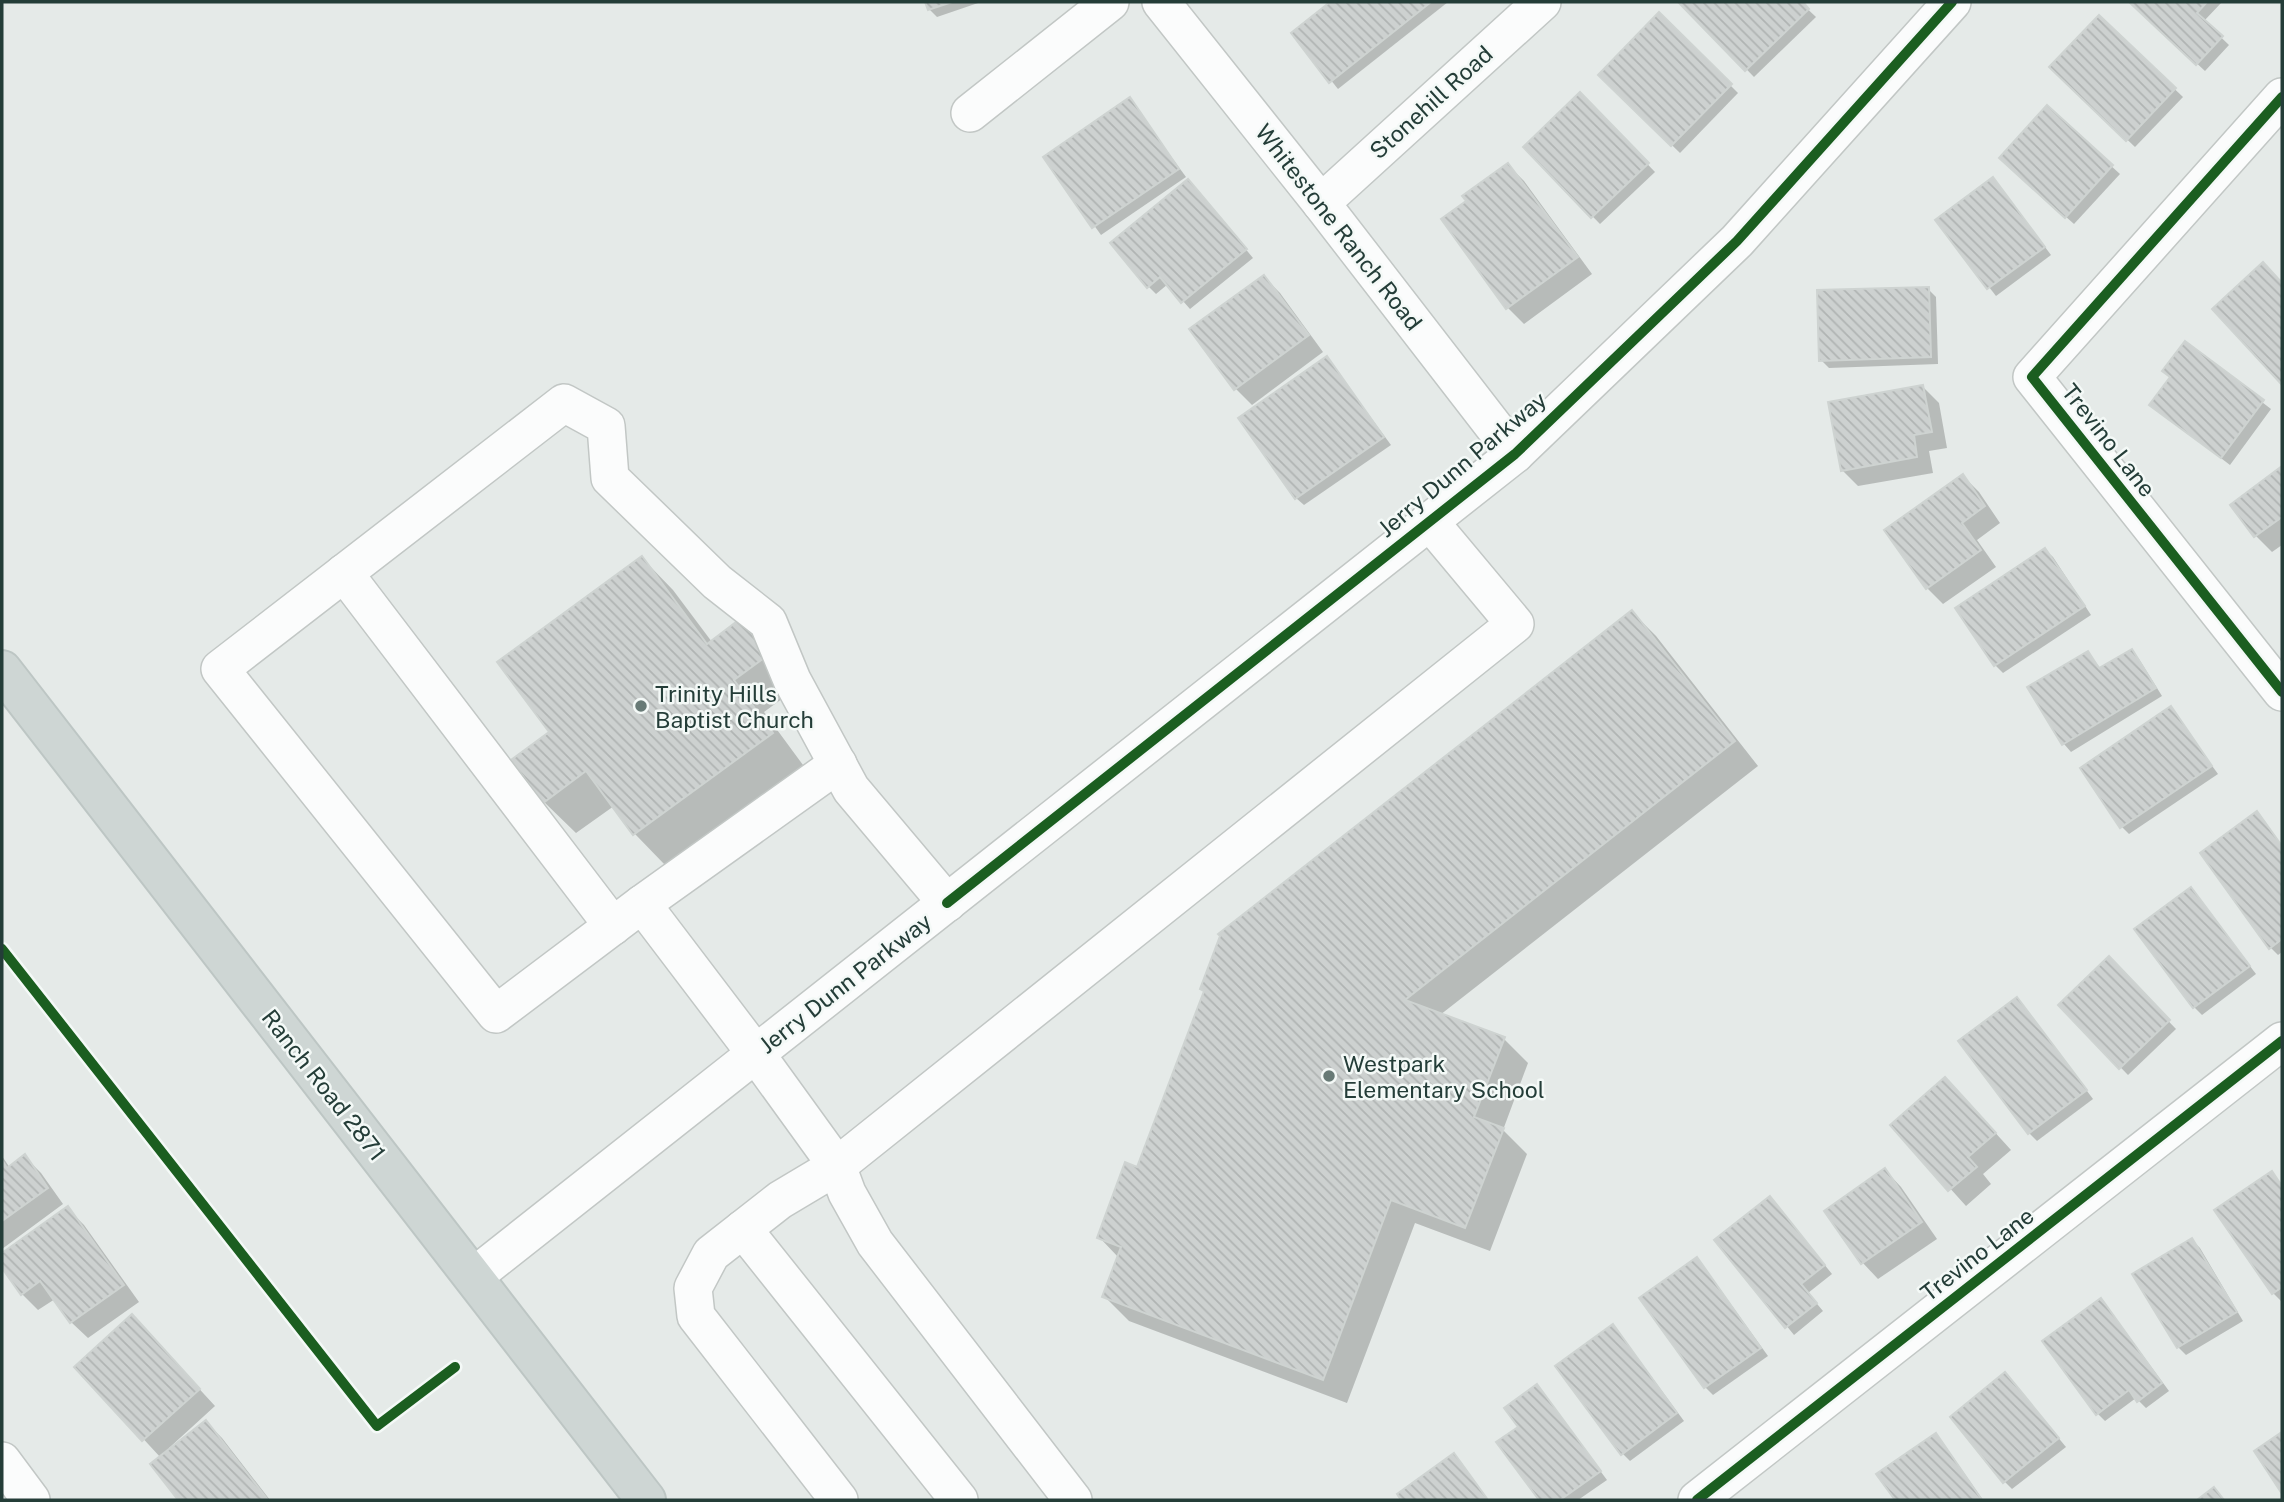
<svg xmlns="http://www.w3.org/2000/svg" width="2284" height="1502" viewBox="0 0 2284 1502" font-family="'Public Sans',sans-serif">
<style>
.shadow{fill:#0003}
.building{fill:url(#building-back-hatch);stroke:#ced3d1;stroke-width:2}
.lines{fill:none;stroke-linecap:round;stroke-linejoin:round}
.minor-casing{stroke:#c2c7c5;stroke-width:40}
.major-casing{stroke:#bdc6c4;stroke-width:42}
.minor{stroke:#fbfcfc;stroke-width:37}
.major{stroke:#ced6d4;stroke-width:38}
.cycleway-casing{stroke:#f4f9f7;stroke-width:15}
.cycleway{stroke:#1b5e20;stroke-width:10}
.poi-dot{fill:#687a76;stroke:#f4f9f7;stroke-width:2.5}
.labels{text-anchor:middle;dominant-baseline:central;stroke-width:5;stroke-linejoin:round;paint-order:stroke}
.street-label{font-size:23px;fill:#243d38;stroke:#f4f9f7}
.poi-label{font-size:23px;fill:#243d38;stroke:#f4f9f7;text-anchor:start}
</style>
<defs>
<pattern id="building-back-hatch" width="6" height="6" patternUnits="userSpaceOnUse" patternTransform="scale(1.75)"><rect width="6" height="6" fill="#cdd1d0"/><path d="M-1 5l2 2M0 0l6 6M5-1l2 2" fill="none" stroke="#b0b4b3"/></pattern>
</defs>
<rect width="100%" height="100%" fill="#e5eae8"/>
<g class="shadow">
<polygon points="927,2 981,2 937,17 929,9"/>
<polygon points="1333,2 1448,2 1338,89 1293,33"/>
<polygon points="1681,2 1800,2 1816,17 1754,77"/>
<polygon points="2131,2 2222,2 2204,21 2229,45 2205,71"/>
<polygon points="1659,14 1738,93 1680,153 1600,75"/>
<polygon points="2099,17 2183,97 2135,147 2051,67"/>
<polygon points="1580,94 1655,172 1600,224 1525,147"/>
<polygon points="1129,99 1186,177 1101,235 1045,157"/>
<polygon points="2047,108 2120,174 2074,224 2009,166"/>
<polygon points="1508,165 1524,181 1592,274 1524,324 1508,308 1443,220 1469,201"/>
<polygon points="2000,187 2051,255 1996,296 1937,220"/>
<polygon points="1196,189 1253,258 1190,309 1168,284 1156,294 1148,286"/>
<polygon points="1264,277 1280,293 1323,352 1252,405 1236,389"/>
<polygon points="1928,289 1936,297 1938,364 1829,368 1821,360"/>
<polygon points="2185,343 2271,409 2230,465 2151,405 2172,378"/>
<polygon points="1327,358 1391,445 1304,505 1296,498"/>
<polygon points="1923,387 1939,403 1947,448 1929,451 1933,473 1858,486 1842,470"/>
<polygon points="2282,468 2282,545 2272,552 2256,536 2232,505"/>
<polygon points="1963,476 1979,492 2000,523 1977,540 1996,567 1943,604 1927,588 1886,531"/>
<polygon points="2045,550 2053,557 2091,615 2003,673 1995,665"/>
<polygon points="642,558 673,590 712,642 744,618 801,685 764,712 803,765 666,866 635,834 614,806 576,833 544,802 551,732"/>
<polygon points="1632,612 1656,636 1758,766 1440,1015 1504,1039 1528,1063 1503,1130 1527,1154 1490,1251 1415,1223 1347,1403 1129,1321 1105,1297 1119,1258 1099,1237 1138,1169"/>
<polygon points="2131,651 2139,659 2162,696 2071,752 2064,744 2029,688 2088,653 2101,669"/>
<polygon points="2171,709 2218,774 2129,834 2122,827"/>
<polygon points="2257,814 2282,846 2282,952 2278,955 2270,947"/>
<polygon points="2191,889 2256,974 2202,1015 2194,1007"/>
<polygon points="2109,959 2176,1029 2128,1075 2060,1005"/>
<polygon points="2024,1007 2093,1099 2037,1141 2029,1133"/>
<polygon points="1961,1095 2011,1150 1983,1174 1991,1184 1966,1206 1893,1125"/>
<polygon points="2,1156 10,1168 25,1157 41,1173 63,1204 2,1249"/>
<polygon points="1885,1170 1901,1187 1937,1239 1878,1279 1862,1262"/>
<polygon points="2272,1173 2282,1185 2281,1301 2273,1293"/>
<polygon points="1777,1206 1832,1274 1808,1293 1823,1311 1794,1335 1717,1240"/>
<polygon points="68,1209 84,1225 139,1302 88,1338 71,1322 55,1299 38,1310 22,1294 2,1265 2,1255"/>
<polygon points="2192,1240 2200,1248 2243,1321 2186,1355 2178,1347"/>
<polygon points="1704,1267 1768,1356 1713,1395 1705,1387"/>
<polygon points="2108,1308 2169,1391 2146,1408 2136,1398 2105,1421 2097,1413"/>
<polygon points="148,1333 215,1406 169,1448 171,1450 206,1422 222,1438 270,1500 180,1500 153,1464 161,1458 77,1367"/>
<polygon points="1620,1334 1684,1421 1630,1461 1622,1453"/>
<polygon points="2012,1382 2066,1447 2012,1489 2005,1482"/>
<polygon points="1537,1386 1607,1480 1578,1500 1541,1500 1499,1442 1520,1427"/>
<polygon points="1936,1435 1943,1443 1983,1500 1897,1500 1879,1474"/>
</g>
<g class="building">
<polygon points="925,2 952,2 928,10"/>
<polygon points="1330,2 1431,2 1329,83 1291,33"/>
<polygon points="1678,2 1803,2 1809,9 1745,71"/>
<polygon points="2129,2 2207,2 2197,13 2223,36 2196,65"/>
<polygon points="1659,12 1732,84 1671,146 1598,75"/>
<polygon points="2099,15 2176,88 2126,141 2049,67"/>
<polygon points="1580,92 1649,163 1591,218 1523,147"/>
<polygon points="1130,97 1179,169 1092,228 1043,157"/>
<polygon points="2047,105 2113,165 2065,218 1999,158"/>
<polygon points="1508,163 1578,257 1506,309 1441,219 1466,201 1462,196"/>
<polygon points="1993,177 2045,247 1987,289 1935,220"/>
<polygon points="1188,179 1247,249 1181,303 1160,277 1147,288 1110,243"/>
<polygon points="2263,262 2282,283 2282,385 2212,309"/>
<polygon points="1264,275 1309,335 1234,390 1189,329"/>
<polygon points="1929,287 1931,357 1819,361 1817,290"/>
<polygon points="2185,341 2264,400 2221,458 2149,405 2170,377 2162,371"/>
<polygon points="1327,356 1384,437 1295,499 1238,418"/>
<polygon points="1923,385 1932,432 1914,435 1917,457 1841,471 1828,402"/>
<polygon points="2282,466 2282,517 2254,537 2230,505"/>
<polygon points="1963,474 1985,506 1962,523 1981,550 1926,589 1884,530"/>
<polygon points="2045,548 2085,606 1994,666 1955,608"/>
<polygon points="642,556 707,644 744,616 771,653 734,680 773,733 633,835 586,771 543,803 511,760 549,732 497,662"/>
<polygon points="1632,610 1735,741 1405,1000 1505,1037 1474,1117 1504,1128 1465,1228 1391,1200 1323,1380 1102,1297 1121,1247 1097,1238 1125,1162 1137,1167 1204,991 1200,989 1220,936 1218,934"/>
<polygon points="2132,649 2156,688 2062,745 2027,687 2088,651 2099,668"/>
<polygon points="2171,706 2212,766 2120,828 2080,768"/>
<polygon points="2257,811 2282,846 2282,939 2269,949 2200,853"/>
<polygon points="2191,887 2250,966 2193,1008 2134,929"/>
<polygon points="2109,956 2170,1020 2119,1069 2058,1005"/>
<polygon points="2017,997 2087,1090 2028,1134 1958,1041"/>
<polygon points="1945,1077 1996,1133 1968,1157 1977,1167 1948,1191 1890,1125"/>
<polygon points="25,1154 48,1188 2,1221 2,1160 7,1168"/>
<polygon points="1885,1168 1922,1222 1861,1264 1824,1211"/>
<polygon points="2272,1171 2282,1186 2282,1287 2272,1294 2214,1210"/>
<polygon points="1770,1196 1825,1265 1801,1284 1817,1303 1785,1328 1714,1240"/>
<polygon points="68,1206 124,1285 70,1323 40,1281 21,1295 2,1268 2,1253"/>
<polygon points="2192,1238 2237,1312 2177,1348 2132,1274"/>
<polygon points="1697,1257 1761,1348 1704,1388 1639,1298"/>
<polygon points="2101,1298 2162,1383 2137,1402 2129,1390 2096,1415 2042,1341"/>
<polygon points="132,1314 200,1389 142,1441 74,1367"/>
<polygon points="1613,1324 1677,1413 1621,1455 1555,1366"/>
<polygon points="2005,1372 2059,1438 2003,1483 1950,1417"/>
<polygon points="1537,1384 1601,1471 1560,1500 1539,1500 1496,1442 1518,1427 1504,1408"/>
<polygon points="206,1420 268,1500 178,1500 150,1464"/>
<polygon points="2282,1432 2282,1494 2254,1451"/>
<polygon points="1936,1433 1982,1500 1895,1500 1876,1474"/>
<polygon points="1454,1453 1488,1500 1401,1500 1397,1494"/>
<polygon points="2214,1487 2224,1500 2197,1500"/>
</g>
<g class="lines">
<defs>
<g id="minor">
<polyline points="1161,2 1321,203 1515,454"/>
<polyline points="2282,97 2032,377 2282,692"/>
<polyline points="970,113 1110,2"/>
<polyline points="1321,203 1542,2"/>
<polyline points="344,573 613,926"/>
<polyline points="947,903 851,789 792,680 768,622 717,582 610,478 606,426 564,403 220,669 496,1014 642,904 756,1054 837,1166 1515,624 1429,521"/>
<polyline points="642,904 838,764"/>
<polyline points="743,1229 959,1500"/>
<polyline points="473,1277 1515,454 1737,241 1952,2"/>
<polyline points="2,1461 31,1500"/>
<polyline points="839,1500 696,1316 693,1288 711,1254 780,1200 837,1166 847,1193 875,1243 1073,1500"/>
<polyline points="1697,1500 2282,1041"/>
</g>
<polyline id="major" points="2,670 646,1500"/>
</defs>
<use href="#minor" class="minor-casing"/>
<use href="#major" class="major-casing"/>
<use href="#minor" class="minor"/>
<use href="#major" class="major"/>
<defs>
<g id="cycleway">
<polyline points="2282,97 2032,377 2282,692"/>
<polyline points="947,903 1515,454 1737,241 1952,2"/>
<polyline points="2,949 377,1426 455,1367"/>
<polyline points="1697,1500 2282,1041"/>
</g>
</defs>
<use href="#cycleway" class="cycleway-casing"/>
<use href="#cycleway" class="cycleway"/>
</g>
<g class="poi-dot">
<circle cx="641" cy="706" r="7"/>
<circle cx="1329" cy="1076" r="7"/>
</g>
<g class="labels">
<g class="street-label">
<text transform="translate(1431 102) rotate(-42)">Stonehill Road</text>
<text transform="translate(1339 227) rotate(52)">Whitestone Ranch Road</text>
<text transform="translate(2109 440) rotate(52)">Trevino Lane</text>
<text transform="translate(1462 464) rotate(-40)">Jerry Dunn Parkway</text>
<text transform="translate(845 983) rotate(-38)">Jerry Dunn Parkway</text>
<text transform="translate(324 1085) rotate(52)">Ranch Road 2871</text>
<text transform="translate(1977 1254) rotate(-38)">Trevino Lane</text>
</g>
<g class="poi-label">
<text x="655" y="693">Trinity Hills<tspan x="655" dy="26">Baptist Church</tspan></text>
<text x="1343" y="1063">Westpark<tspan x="1343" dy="26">Elementary School</tspan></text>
</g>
</g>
<rect width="2284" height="1502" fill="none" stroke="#243d38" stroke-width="7"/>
</svg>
